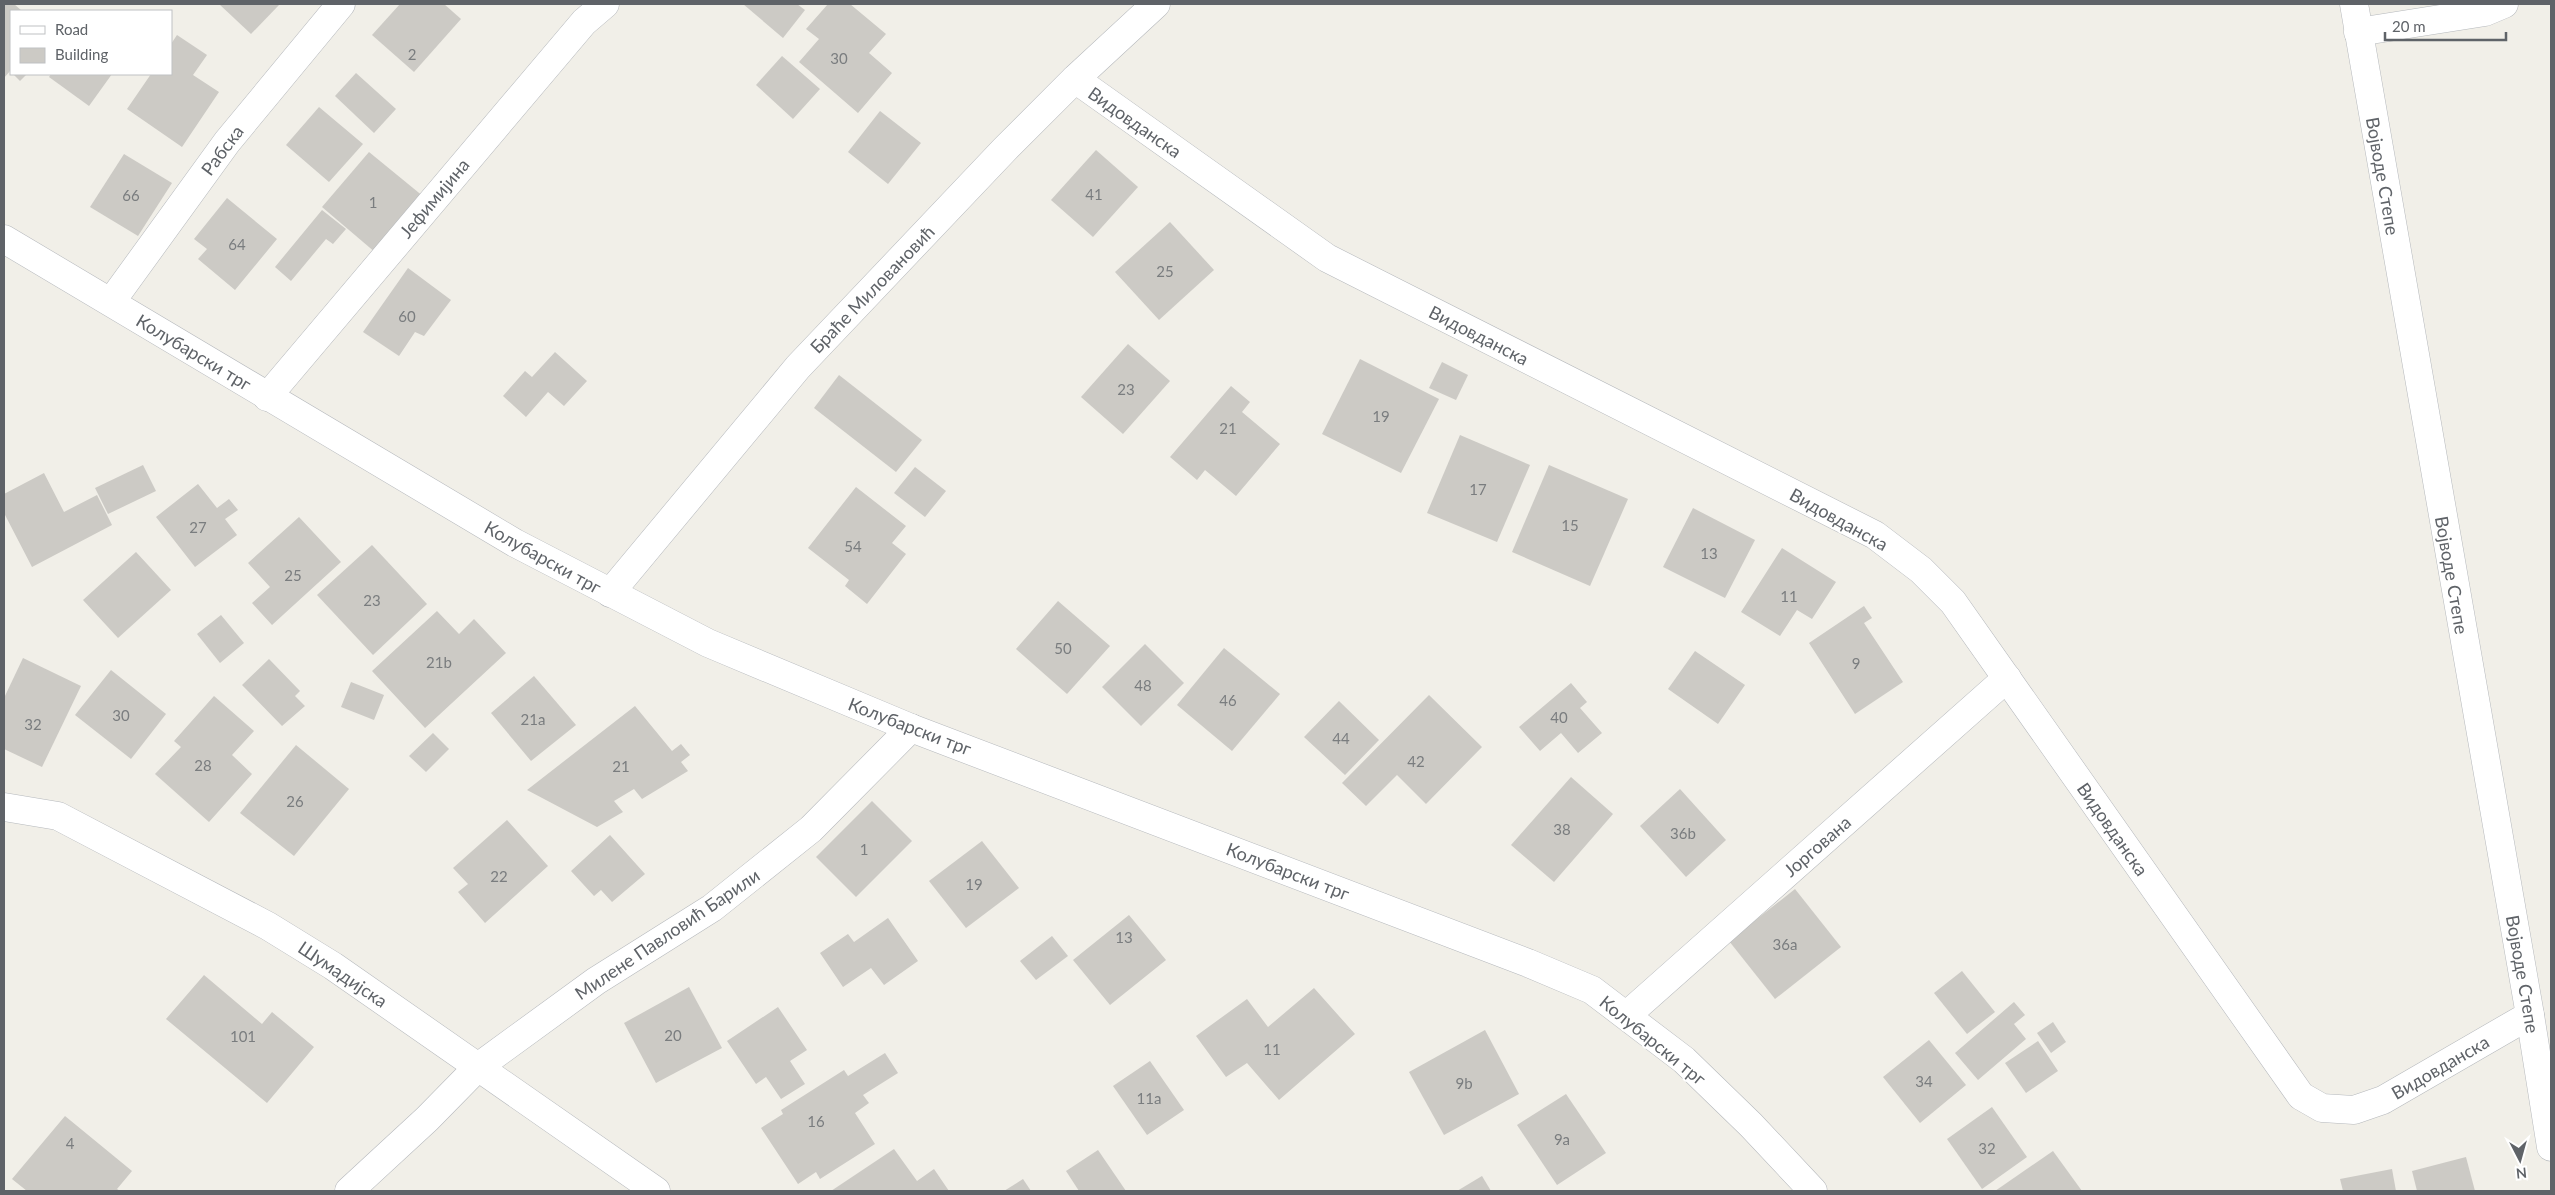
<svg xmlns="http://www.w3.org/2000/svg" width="2555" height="1195" viewBox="0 0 2555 1195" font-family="Lato,sans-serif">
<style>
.building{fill:#cccac5}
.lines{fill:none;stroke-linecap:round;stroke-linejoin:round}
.minor-casing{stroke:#b5b8bc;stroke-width:29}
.minor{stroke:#fff;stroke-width:28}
.labels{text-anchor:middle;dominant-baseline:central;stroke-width:4;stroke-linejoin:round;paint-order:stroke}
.number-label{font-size:15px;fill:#7a7d7f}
.street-label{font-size:18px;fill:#5f6368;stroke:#fff}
</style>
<rect width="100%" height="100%" fill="#f1efe8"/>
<g class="building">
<polygon points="4,4 14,4 22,11 11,11 11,73 10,71 4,78"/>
<polygon points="219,4 280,4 251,34"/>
<polygon points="400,4 444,4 461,19 414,72 372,35"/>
<polygon points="743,4 797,4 805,10 783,38"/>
<polygon points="828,4 850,4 886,34 869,53 892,73 858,113 799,62 819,39 806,29"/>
<polygon points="177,35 207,55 193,75 219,92 182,147 127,109 151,74 171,74 171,44"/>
<polygon points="782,56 820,89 793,119 756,85"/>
<polygon points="356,73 396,109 374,133 335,96"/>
<polygon points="13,74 27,74 20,81"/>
<polygon points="51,74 112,74 89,106 49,77"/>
<polygon points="319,107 363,144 329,182 286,145"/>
<polygon points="880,111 921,143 888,184 848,152"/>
<polygon points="1096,150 1138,187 1093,237 1051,200"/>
<polygon points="369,152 424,197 376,253 322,207"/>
<polygon points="124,154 172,183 138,236 90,207"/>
<polygon points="227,198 277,239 235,290 198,259 207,249 194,239"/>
<polygon points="322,210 346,229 333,244 326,239 291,281 275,267"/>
<polygon points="1170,222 1214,270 1159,320 1115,272"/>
<polygon points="408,268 451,300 424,336 415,332 399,356 363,332"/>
<polygon points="1128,344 1170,381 1123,434 1081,397"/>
<polygon points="555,352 587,381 564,406 548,392 526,417 503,396 525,371 532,377"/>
<polygon points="1360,359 1439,399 1401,473 1322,434"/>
<polygon points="1442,362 1468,375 1456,400 1429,388"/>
<polygon points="839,375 922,440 896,472 814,408"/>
<polygon points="1231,386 1250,402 1242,412 1280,444 1236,496 1205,470 1197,480 1170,457"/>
<polygon points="1460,435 1530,465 1497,542 1427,513"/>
<polygon points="143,465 156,491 108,514 95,488"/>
<polygon points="1549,465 1628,499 1590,586 1512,552"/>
<polygon points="915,467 946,491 925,517 894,493"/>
<polygon points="44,473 64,512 97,495 112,525 32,567 4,513 4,494"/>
<polygon points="198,484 217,508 229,499 238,510 225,519 237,535 195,567 156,517"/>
<polygon points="856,487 906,526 892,543 906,554 867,604 845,586 849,580 808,548"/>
<polygon points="1693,508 1755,540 1725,598 1663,567"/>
<polygon points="299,517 341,562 272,625 252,603 270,587 248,563"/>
<polygon points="372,545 427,604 373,655 317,595"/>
<polygon points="1782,548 1836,582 1812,619 1797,610 1780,636 1741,612"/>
<polygon points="136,552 171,590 118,638 83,600"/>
<polygon points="1058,601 1110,646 1067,694 1016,649"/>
<polygon points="1864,606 1872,618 1864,623 1903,682 1855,714 1809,643"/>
<polygon points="437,611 459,634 474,619 506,653 425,728 372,671"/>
<polygon points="221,615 244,643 220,663 197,634"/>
<polygon points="1145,644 1184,683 1141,726 1102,687"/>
<polygon points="1224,648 1280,694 1232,751 1177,705"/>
<polygon points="1695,651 1745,685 1718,724 1668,689"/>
<polygon points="23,658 81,686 42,767 4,749 4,698"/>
<polygon points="269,659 300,691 295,696 305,706 282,726 242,685"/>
<polygon points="111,670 166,714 131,759 75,715"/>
<polygon points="534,676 576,725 531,761 491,713"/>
<polygon points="351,682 384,695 374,720 341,707"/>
<polygon points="1571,683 1587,702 1580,708 1602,733 1578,753 1561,733 1540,751 1519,727"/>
<polygon points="1429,695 1482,747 1426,804 1397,775 1366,806 1342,783"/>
<polygon points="214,696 254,731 232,755 252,774 209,822 155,774 181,747 174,741"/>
<polygon points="1339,701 1379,740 1345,775 1304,737"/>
<polygon points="635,706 672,751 681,744 690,755 681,762 688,771 642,799 634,789 614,801 623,812 597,827 527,790"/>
<polygon points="433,733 449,749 426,772 409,756"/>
<polygon points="296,745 349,789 294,856 240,813"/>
<polygon points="1571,777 1613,814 1554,882 1511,845"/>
<polygon points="1680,789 1726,840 1686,877 1640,826"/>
<polygon points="872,801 912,841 856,897 816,857"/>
<polygon points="507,820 548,866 485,923 458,892 468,884 453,868"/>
<polygon points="610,835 645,874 612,902 601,890 594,896 571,871"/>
<polygon points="982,841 1019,888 966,928 929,881"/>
<polygon points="1795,889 1841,947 1775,999 1729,941"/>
<polygon points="1129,915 1166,960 1110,1005 1073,960"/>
<polygon points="888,918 918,961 884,985 871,968 843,987 820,953 848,934 854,942"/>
<polygon points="1052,936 1068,956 1036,980 1020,961"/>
<polygon points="1962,971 1995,1012 1967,1034 1934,993"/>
<polygon points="204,975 262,1024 272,1012 314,1047 267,1103 166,1019"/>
<polygon points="689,987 722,1048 656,1083 624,1023"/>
<polygon points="1314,988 1355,1034 1279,1100 1247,1063 1226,1077 1196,1036 1247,999 1268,1027"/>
<polygon points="2014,1002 2025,1015 2014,1024 2026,1039 1978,1080 1955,1053"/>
<polygon points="778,1007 807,1050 790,1061 805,1084 781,1099 766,1077 756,1084 727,1041"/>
<polygon points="2053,1022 2066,1042 2051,1053 2037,1033"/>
<polygon points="1485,1030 1519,1094 1444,1135 1409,1072"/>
<polygon points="1929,1040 1966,1085 1920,1123 1883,1077"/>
<polygon points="2038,1041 2058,1071 2026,1093 2005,1063"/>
<polygon points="885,1053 898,1073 863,1095 869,1103 855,1113 875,1144 820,1179 816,1172 798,1184 761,1128 783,1114 781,1110 844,1070 848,1076"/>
<polygon points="1150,1061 1184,1110 1147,1135 1113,1086"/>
<polygon points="1566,1094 1606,1153 1557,1185 1517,1125"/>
<polygon points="1992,1107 2027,1157 1982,1189 1947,1139"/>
<polygon points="65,1116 132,1171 117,1189 120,1191 27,1191 12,1179"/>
<polygon points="894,1149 917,1181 934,1169 949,1191 831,1191"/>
<polygon points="1098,1150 1126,1191 1079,1191 1066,1171"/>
<polygon points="2053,1151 2082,1191 1995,1191"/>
<polygon points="2466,1157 2475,1191 2417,1191 2412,1171"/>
<polygon points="2392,1169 2396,1191 2343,1191 2340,1179"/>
<polygon points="1482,1176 1491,1191 1457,1191"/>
<polygon points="1023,1179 1031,1191 1004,1191"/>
</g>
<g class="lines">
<defs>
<g id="minor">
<polyline points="2354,4 2530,1015 2551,1147"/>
<polyline points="2358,32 2485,12 2504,4"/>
<polyline points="1075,79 1327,258 1875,535 1921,570 1953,602 2301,1096 2322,1108 2354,1110 2383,1100 2530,1015"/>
<polyline points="4,239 515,543 708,643 911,728 1528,963 1592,990 1684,1060 1751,1125 1813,1191"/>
<polyline points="111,302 227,142 341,4"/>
<polyline points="267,397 584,22 605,4"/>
<polyline points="610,593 798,367 1005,149 1075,79 1156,4"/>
<polyline points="4,807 58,816 268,926 333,966 656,1191"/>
<polyline points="1627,1015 2007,678"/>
<polyline points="349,1191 427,1119 478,1067 596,981 712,908 811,829 911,728"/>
</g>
</defs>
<use href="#minor" class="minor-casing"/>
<use href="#minor" class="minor"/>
</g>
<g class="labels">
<g class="number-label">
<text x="412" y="54">2</text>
<text x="839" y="58">30</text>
<text x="1094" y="194">41</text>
<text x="131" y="195">66</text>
<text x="373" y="202">1</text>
<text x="237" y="244">64</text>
<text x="1165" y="271">25</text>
<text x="407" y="316">60</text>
<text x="1126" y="389">23</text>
<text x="1381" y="416">19</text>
<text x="1228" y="428">21</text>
<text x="1478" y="489">17</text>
<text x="1570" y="525">15</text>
<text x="198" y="527">27</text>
<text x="853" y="546">54</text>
<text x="1709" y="553">13</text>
<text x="293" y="575">25</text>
<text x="1789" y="596">11</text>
<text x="372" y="600">23</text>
<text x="1063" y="648">50</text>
<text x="439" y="662">21b</text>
<text x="1856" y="663">9</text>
<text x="1143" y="685">48</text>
<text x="1228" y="700">46</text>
<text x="121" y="715">30</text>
<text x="1559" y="717">40</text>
<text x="533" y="719">21a</text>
<text x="33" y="724">32</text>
<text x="1341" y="738">44</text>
<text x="1416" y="761">42</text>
<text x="203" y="765">28</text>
<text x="621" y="766">21</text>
<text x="295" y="801">26</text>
<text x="1562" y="829">38</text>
<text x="1683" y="833">36b</text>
<text x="864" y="849">1</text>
<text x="499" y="876">22</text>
<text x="974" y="884">19</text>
<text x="1124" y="937">13</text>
<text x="1785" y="944">36a</text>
<text x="673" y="1035">20</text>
<text x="243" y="1036">101</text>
<text x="1272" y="1049">11</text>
<text x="1924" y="1081">34</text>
<text x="1464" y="1083">9b</text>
<text x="1149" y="1098">11a</text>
<text x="816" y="1121">16</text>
<text x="1562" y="1139">9a</text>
<text x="70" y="1143">4</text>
<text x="1987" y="1148">32</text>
</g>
<g class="street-label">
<text transform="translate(1135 122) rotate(35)">Видовданска</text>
<text transform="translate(222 150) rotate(-53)">Рабска</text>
<text transform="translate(2383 176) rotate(80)">Војводе Степе</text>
<text transform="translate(434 198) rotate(-50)">Јефимијина</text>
<text transform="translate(872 289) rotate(-46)">Браће Миловановић</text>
<text transform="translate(1479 335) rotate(27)">Видовданска</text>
<text transform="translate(194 352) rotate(31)">Колубарски трг</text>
<text transform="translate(1839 519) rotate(29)">Видовданска</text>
<text transform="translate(543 557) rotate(29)">Колубарски трг</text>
<text transform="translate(2452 575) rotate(80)">Војводе Степе</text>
<text transform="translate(910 726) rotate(21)">Колубарски трг</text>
<text transform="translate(2113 829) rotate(55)">Видовданска</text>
<text transform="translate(1817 846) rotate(-41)">Јоргована</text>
<text transform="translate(1288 871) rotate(21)">Колубарски трг</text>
<text transform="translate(667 934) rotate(-34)">Милене Павловић Барили</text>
<text transform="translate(343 974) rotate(34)">Шумадијска</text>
<text transform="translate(2523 974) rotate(80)">Војводе Степе</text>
<text transform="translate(1653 1040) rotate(39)">Колубарски трг</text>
<text transform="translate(2440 1067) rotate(-30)">Видовданска</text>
</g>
</g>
<rect width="2555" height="1195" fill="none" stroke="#5f6368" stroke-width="10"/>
<rect x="10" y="10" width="162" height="65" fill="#ffffff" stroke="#bfc1c3"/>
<rect x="20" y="26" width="25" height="8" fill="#ffffff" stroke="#bfc1c3"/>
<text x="55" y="35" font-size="15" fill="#5f6368">Road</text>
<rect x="20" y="48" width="25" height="15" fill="#cccac5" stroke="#bfc1c3"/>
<text x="55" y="60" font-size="15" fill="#5f6368">Building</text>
<g transform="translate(2520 1160) rotate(174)" stroke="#ffffff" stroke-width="4" paint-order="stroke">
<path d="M0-4L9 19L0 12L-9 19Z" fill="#5f6368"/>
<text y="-8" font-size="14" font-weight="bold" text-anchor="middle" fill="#5f6368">N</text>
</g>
<path d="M2385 32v8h121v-8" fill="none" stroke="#5f6368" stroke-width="2.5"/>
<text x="2392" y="32" font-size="15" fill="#5f6368" stroke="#ffffff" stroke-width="4" paint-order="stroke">20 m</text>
</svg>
